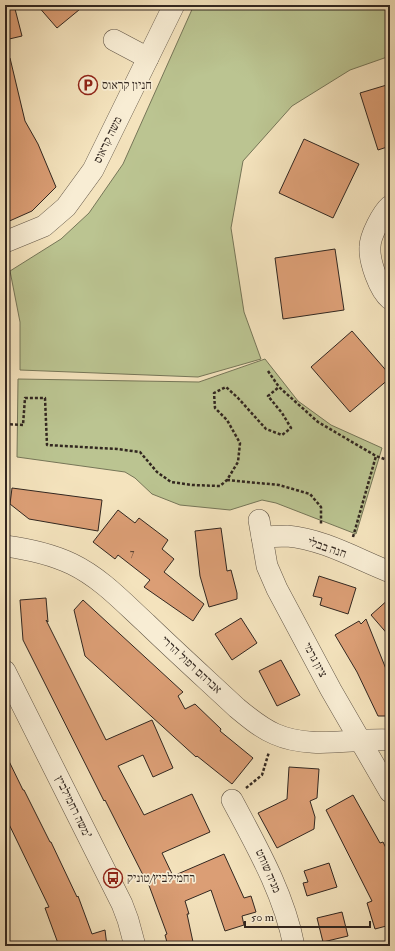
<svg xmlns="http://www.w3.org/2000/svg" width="395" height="951" viewBox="0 0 395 951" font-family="'IM FELL Double Pica','Frank Ruhl Libre',serif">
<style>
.green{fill:#bbc491;stroke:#767658}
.building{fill:#db9e75;stroke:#322720}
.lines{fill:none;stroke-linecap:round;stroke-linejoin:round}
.minor-casing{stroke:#625647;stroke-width:22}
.path{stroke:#322720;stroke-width:2.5;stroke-dasharray:3 2;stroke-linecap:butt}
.minor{stroke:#f8edd4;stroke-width:21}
.labels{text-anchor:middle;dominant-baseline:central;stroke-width:3.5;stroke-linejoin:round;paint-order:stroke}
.number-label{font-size:10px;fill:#5c4535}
.poi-label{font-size:12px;fill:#322720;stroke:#f8edd4;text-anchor:start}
.street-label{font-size:12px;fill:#322720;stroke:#f8edd4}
</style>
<rect width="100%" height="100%" fill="#f4e3bd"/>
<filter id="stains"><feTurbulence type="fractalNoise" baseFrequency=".005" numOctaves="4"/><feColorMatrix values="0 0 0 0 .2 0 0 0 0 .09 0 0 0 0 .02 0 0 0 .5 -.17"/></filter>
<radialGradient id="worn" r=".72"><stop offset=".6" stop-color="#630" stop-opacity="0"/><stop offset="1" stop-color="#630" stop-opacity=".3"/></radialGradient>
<g class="green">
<polygon points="194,5 390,5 390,56 350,70 292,106 243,161 231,228 244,312 261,359 198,377 20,370 20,322 10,271 61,239 89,213 123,164"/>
<polygon points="265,359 298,401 331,425 382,448 356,534 276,503 262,500 230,510 180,505 152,494 135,478 125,472 17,457 18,379 199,382"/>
</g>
<g class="building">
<polygon points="5,5 14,5 22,36 5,40"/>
<polygon points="37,5 85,5 57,28"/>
<polygon points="10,58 25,121 38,144 56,187 32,211 5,223 5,59"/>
<polygon points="390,84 390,146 378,150 360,93"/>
<polygon points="304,139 359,164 333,218 279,193"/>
<polygon points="335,249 344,310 283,319 275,258"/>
<polygon points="352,331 390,375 390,378 350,412 311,367"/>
<polygon points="12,488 102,500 98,531 29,519 10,504"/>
<polygon points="118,510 135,523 139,518 168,540 162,549 174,559 164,572 204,604 193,621 144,587 150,580 118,555 115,559 93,542"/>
<polygon points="221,528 227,571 231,570 237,593 237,599 209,607 200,576 195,531"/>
<polygon points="319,576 356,588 348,614 320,605 322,598 313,596"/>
<polygon points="46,598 48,622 46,620 106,740 152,720 173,768 153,777 143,755 118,766 144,815 192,794 210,832 162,853 173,876 224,854 244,898 251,896 256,912 242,916 244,925 225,931 211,890 185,901 189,914 187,914 193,942 182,946 168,946 165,935 167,934 147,880 146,881 105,800 104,801 23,640 20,600"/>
<polygon points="390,598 390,637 371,615"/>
<polygon points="83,600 183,692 178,696 185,709 195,704 221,729 220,731 253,758 232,784 197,756 196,757 85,656 74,610"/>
<polygon points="241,618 257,643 232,660 215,634"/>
<polygon points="366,619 390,679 390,716 378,716 357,672 335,635 359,621 361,624"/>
<polygon points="281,660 300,695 277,706 259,671"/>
<polygon points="5,753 23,790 24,790 50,842 51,842 77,897 78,896 92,934 105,930 107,946 59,946 45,908 49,907 5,816"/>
<polygon points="289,767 319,769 317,798 310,801 315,817 314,829 277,848 258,813 287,799"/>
<polygon points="353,795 380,843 383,842 390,856 390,925 375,929 367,903 372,901 326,810"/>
<polygon points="329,863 337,887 307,896 303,883 308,882 304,871"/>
<polygon points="342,912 348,936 323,942 317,918"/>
</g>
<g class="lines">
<defs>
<g id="minor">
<polyline points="114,40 148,58"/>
<path d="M390,206C382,213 370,236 370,247C369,261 379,290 390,299"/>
<polyline points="5,242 44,226 66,207 93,170 174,5"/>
<polyline points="259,520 267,566 277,589 331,690 390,792"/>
<path d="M262,537C270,537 278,536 287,536C323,539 357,559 390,572"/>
<path d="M5,546C28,549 51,554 72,564C101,578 123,602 146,623C176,652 207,680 237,708C249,718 261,728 275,734C311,750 352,738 390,740"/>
<polyline points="5,671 122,904 128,920 135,946"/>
<path d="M232,800C257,847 284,894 294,946"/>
</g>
</defs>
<use href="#minor" class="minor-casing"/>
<g class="path">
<polyline points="268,371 279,387 318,422 376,456 390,461"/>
<polyline points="5,424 23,425 25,398 45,398 47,445 117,449 140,452 157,472 171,482 192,485 220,486 227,480 238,462 240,443 227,420 215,408 214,393 226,387 238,398 266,429 282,435 291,428 282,413 268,396 279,387"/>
<polyline points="227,480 279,485 310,494 321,507 321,525"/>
<polyline points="353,537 376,456"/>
<polyline points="246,788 262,775 269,752"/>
</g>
<use href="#minor" class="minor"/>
</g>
<defs>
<symbol id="parking-ring" viewBox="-11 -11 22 22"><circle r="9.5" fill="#f8edd4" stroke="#8f2418" stroke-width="1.5"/><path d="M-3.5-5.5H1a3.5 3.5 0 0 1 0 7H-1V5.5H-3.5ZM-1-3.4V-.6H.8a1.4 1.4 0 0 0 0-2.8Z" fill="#8f2418"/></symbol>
<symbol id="bus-ring" viewBox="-11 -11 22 22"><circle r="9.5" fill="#f8edd4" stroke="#8f2418" stroke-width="1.5"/><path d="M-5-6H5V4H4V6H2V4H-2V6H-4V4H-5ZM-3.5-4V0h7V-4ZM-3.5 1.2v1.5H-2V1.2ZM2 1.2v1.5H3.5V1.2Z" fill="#8f2418"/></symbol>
</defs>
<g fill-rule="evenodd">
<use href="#parking-ring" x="77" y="74" width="22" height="22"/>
<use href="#bus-ring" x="102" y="867" width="22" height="22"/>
</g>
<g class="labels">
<g class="number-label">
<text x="132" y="553">7</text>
</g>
<g class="poi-label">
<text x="102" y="85">חניון קראוס</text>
<text x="127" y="878">רחמילביץ/טוניק</text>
</g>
<g class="street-label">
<text transform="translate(108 140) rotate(-64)">משה קראוס</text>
<text transform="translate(327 548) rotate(19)">חנה בבלי</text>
<text transform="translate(315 660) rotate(62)">ציון גרמי</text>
<text transform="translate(191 665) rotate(43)">אברהם רפול הררי</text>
<text transform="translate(73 807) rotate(64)">משה רחמילביץ'</text>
<text transform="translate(268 871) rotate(66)">מניה שוחט</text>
</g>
</g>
<rect width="395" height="951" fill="none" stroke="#f4e3bd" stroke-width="20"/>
<rect x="6" y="6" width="383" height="939" fill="none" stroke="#322720" stroke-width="2"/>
<rect x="10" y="10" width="375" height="931" fill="none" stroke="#322720"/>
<path d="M245 921v6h125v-6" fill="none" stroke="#322720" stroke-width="2"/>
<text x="251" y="921" font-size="12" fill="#322720" stroke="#f8edd4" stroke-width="3" paint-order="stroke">50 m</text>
<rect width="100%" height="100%" filter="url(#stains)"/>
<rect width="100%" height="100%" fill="url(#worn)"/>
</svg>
